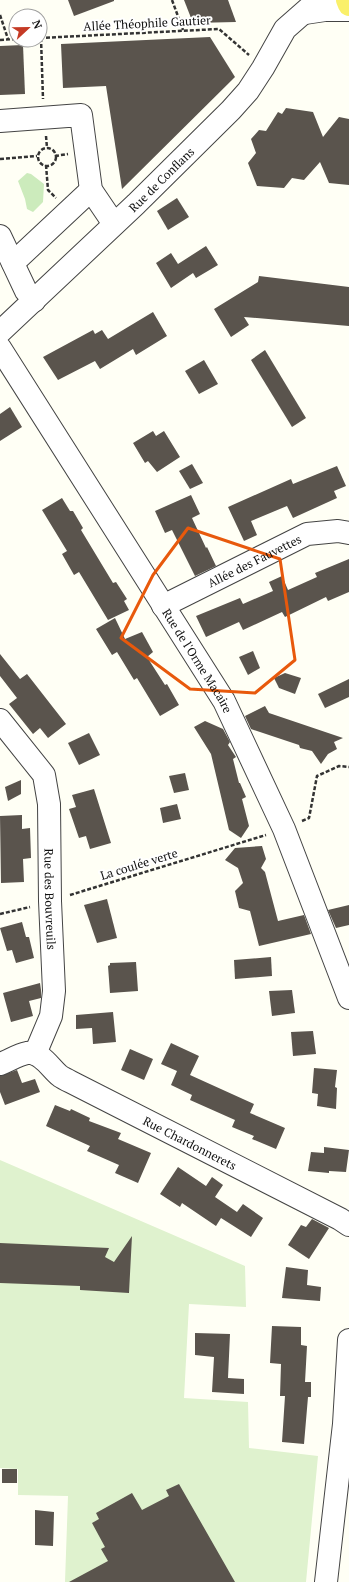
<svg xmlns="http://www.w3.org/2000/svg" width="349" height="1582" viewBox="0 0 349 1582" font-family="'PT Serif',serif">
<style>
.green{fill:#ccebbc}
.pitch{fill:#dff2ce}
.building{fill:#5a544d}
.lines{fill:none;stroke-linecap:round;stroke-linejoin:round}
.minor-casing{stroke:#444;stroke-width:24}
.major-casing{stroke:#222;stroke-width:24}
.path{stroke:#333;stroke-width:2.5;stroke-dasharray:4 2;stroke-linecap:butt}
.minor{stroke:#fff;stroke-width:22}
.major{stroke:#faf06a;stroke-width:22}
.marked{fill:none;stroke:#e8590c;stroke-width:3;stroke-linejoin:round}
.labels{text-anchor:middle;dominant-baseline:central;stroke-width:4;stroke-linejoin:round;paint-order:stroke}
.street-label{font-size:12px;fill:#111;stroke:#fff}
</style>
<rect width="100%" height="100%" fill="#fffff5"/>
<polygon class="green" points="27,173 31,174 44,184 43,202 33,212 27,209 25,199 18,181"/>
<polygon class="pitch" points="0,1160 245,1266 246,1307 189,1304 184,1398 248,1402 249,1448 318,1456 306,1582 65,1582 68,1496 18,1495 18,1469 0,1468"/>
<g class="building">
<polygon points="68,0 114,0 114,1 74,16"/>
<polygon points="184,0 228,0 236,22 193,23"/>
<polygon points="210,37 235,77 122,189 106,86 63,88 61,44"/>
<polygon points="23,45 25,94 0,95 0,46"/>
<polygon points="286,108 313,112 323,137 339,117 349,119 349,185 329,183 320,162 304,180 292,178 284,188 257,186 248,163 256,153 251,139 259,130 266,131 278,112 282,114"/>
<polygon points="177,198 189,217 168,230 157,211"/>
<polygon points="206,246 218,265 196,278 193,273 171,288 156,263 171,253 178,264"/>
<polygon points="259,276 349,287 349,326 244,317 249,325 231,337 214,309 258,282"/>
<polygon points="153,312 167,336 136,355 133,349 100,369 95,361 58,380 43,357 93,330 95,334 102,330 108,339"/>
<polygon points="265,350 306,418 292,427 251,360"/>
<polygon points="204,360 218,384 199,394 185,371"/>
<polygon points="10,407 22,427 0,441 0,414"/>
<polygon points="153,431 156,436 164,431 180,457 157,472 148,461 145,463 133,443"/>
<polygon points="192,464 203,483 190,489 179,471"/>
<polygon points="337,466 346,486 334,491 337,498 293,518 287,506 251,521 257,535 244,541 228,507 291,479 293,484"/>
<polygon points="191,495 200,514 192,518 206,548 207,547 216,566 195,576 172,530 165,533 155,511"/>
<polygon points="62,498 70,511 73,511 83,528 81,530 113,583 116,582 127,599 124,601 129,610 108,620 79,572 74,575 62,554 67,551 42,510"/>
<polygon points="349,559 349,592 328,601 326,597 285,617 282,612 243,630 239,622 206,637 196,616 240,598 243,604 273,591 269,582 282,576 288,590 317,577 315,573"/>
<polygon points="115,618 125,639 142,632 153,652 147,657 165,685 167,684 179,705 160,716 137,678 134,680 117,652 112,655 96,629"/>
<polygon points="253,651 260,668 248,675 239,657"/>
<polygon points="0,654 20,679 27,674 66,724 48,738 40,728 33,734 9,704 17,698 0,676"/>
<polygon points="285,673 301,678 295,694 279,688 274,678"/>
<polygon points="349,679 349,697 325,708 318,694"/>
<polygon points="265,706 269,713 343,738 334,742 337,749 328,754 321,764 312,751 300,748 299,745 251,729 245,716"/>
<polygon points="205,721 223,729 230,742 228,745 236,757 233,759 239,783 240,783 246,797 242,799 249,826 241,838 229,830 211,754 194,727"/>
<polygon points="89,733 100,755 79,765 68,743"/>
<polygon points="185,773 189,790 174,793 169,776"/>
<polygon points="21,780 21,794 8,801 5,787"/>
<polygon points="94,789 111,843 90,849 86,836 79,838 69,809 76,807 72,795"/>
<polygon points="177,804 181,819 163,823 160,808"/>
<polygon points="22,815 22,829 30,828 31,858 23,859 24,882 1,883 0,816"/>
<polygon points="262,846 266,859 261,868 265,872 278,921 304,915 311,934 259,946 250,911 239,908 235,891 243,883 238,868 225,860 235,848"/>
<polygon points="107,899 117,938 97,943 84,905"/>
<polygon points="349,905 349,925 336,928 328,910"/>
<polygon points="22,922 26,937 29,937 34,958 16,963 12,950 7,951 0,928"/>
<polygon points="271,957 272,976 235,979 234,960"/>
<polygon points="136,962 138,991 110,993 108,966 110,965 110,963"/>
<polygon points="40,983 41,990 41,998 29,1001 33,1016 11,1022 3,993"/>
<polygon points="292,990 295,1013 272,1016 269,991"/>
<polygon points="113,1012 116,1042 93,1044 92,1028 76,1029 76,1015"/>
<polygon points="313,1031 316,1054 293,1056 291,1032"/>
<polygon points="171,1043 199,1056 190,1075 254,1104 250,1113 285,1128 276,1149 252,1139 254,1136 232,1127 235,1120 190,1100 192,1095 171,1085 177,1071 161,1064"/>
<polygon points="130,1049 153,1059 144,1080 121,1070"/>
<polygon points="314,1068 337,1070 335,1087 337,1088 336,1109 317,1106 318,1094 312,1093"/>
<polygon points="17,1070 22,1083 35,1079 40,1092 5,1105 0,1092 0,1076"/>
<polygon points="55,1105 70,1111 71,1109 90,1118 89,1121 121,1133 118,1139 151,1153 138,1183 115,1173 119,1165 87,1151 90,1146 46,1126"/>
<polygon points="324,1147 349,1150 346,1172 329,1171 329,1173 308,1171 311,1152 324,1153"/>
<polygon points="178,1167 206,1186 212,1177 223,1185 215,1197 237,1212 243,1204 263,1218 251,1237 221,1218 216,1226 182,1203 180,1207 160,1194"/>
<polygon points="312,1219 329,1228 309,1259 288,1245 301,1225 306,1227"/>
<polygon points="132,1236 129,1293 80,1290 80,1286 0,1283 0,1243 109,1248 105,1257 114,1262"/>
<polygon points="286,1267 308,1270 307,1285 321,1287 320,1301 282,1298"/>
<polygon points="272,1326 301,1327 301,1345 307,1346 305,1382 311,1382 311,1397 308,1397 304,1444 282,1442 285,1396 280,1396 281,1364 270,1363"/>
<polygon points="195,1333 230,1334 228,1378 244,1379 244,1394 212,1392 214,1357 195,1355"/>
<rect x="2" y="1469" width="15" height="14"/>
<polygon points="179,1484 235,1582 69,1582 108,1561 101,1549 105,1547 92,1523 99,1519 96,1513 132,1493 142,1510 169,1496 166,1490"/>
<polygon points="35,1510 54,1512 53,1546 35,1545"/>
</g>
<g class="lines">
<defs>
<g id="minor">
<polyline points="305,13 325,10 349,10"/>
<polyline points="0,121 81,115 91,190 114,224"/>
<polyline points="0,236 26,291 34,301"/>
<polyline points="13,263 91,190"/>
<path id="s1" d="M0,332L136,204L231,110L248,91L263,68L285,29L318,0"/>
<path id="s2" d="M0,348L224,701L284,829L349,998"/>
<path id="s3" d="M163,606L307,534L338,531L349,533"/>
<path id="s4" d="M0,720L44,775L49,804L50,901L54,991L51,1016L35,1054"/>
<path id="s5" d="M0,1064C9,1061 17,1055 27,1053C41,1051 50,1068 60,1076C63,1078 67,1080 71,1082L340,1219L349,1225"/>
<polyline points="326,1582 344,1424 349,1340"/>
</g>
<polyline id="major" points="347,0 349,5"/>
</defs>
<use href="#minor" class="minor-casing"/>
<use href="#major" class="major-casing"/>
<g class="path">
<polyline points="172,0 183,30"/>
<polyline points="0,15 8,39"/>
<polyline points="40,38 219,29 249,55"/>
<polyline points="41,38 43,99"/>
<polyline points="0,40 16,39"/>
<polyline points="46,136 47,148"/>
<circle cx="47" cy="157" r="9"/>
<polyline points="55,156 68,154"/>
<polyline points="0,159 37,156"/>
<polyline points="46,165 48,190 56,198"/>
<polyline points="302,821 309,818 317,776 339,766 349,767"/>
<polyline points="70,895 266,835"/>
<polyline points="0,914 30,907"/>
</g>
<use href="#minor" class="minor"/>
<use href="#major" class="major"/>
</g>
<path class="marked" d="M188,528L280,559L295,660L255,693L190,689L121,638L153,575Z"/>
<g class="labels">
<g class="street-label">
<text transform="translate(147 23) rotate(-3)">Allée Théophile Gautier</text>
<text stroke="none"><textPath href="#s1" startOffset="222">Rue de Conflans</textPath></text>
<text stroke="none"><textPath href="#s3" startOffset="102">Allée des Fauvettes</textPath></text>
<text stroke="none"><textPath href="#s2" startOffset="370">Rue de l'Orme Macaire</textPath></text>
<text transform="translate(139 864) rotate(-17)">La coulée verte</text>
<text stroke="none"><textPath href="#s4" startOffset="195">Rue des Bouvreuils</textPath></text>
<text stroke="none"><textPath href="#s5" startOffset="217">Rue Chardonnerets</textPath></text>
</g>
</g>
<g transform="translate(28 28) rotate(68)"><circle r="19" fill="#ffffff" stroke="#a0a0a0"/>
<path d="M0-3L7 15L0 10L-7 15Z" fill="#c53a25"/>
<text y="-6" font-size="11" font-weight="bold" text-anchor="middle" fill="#111111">N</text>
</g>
</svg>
